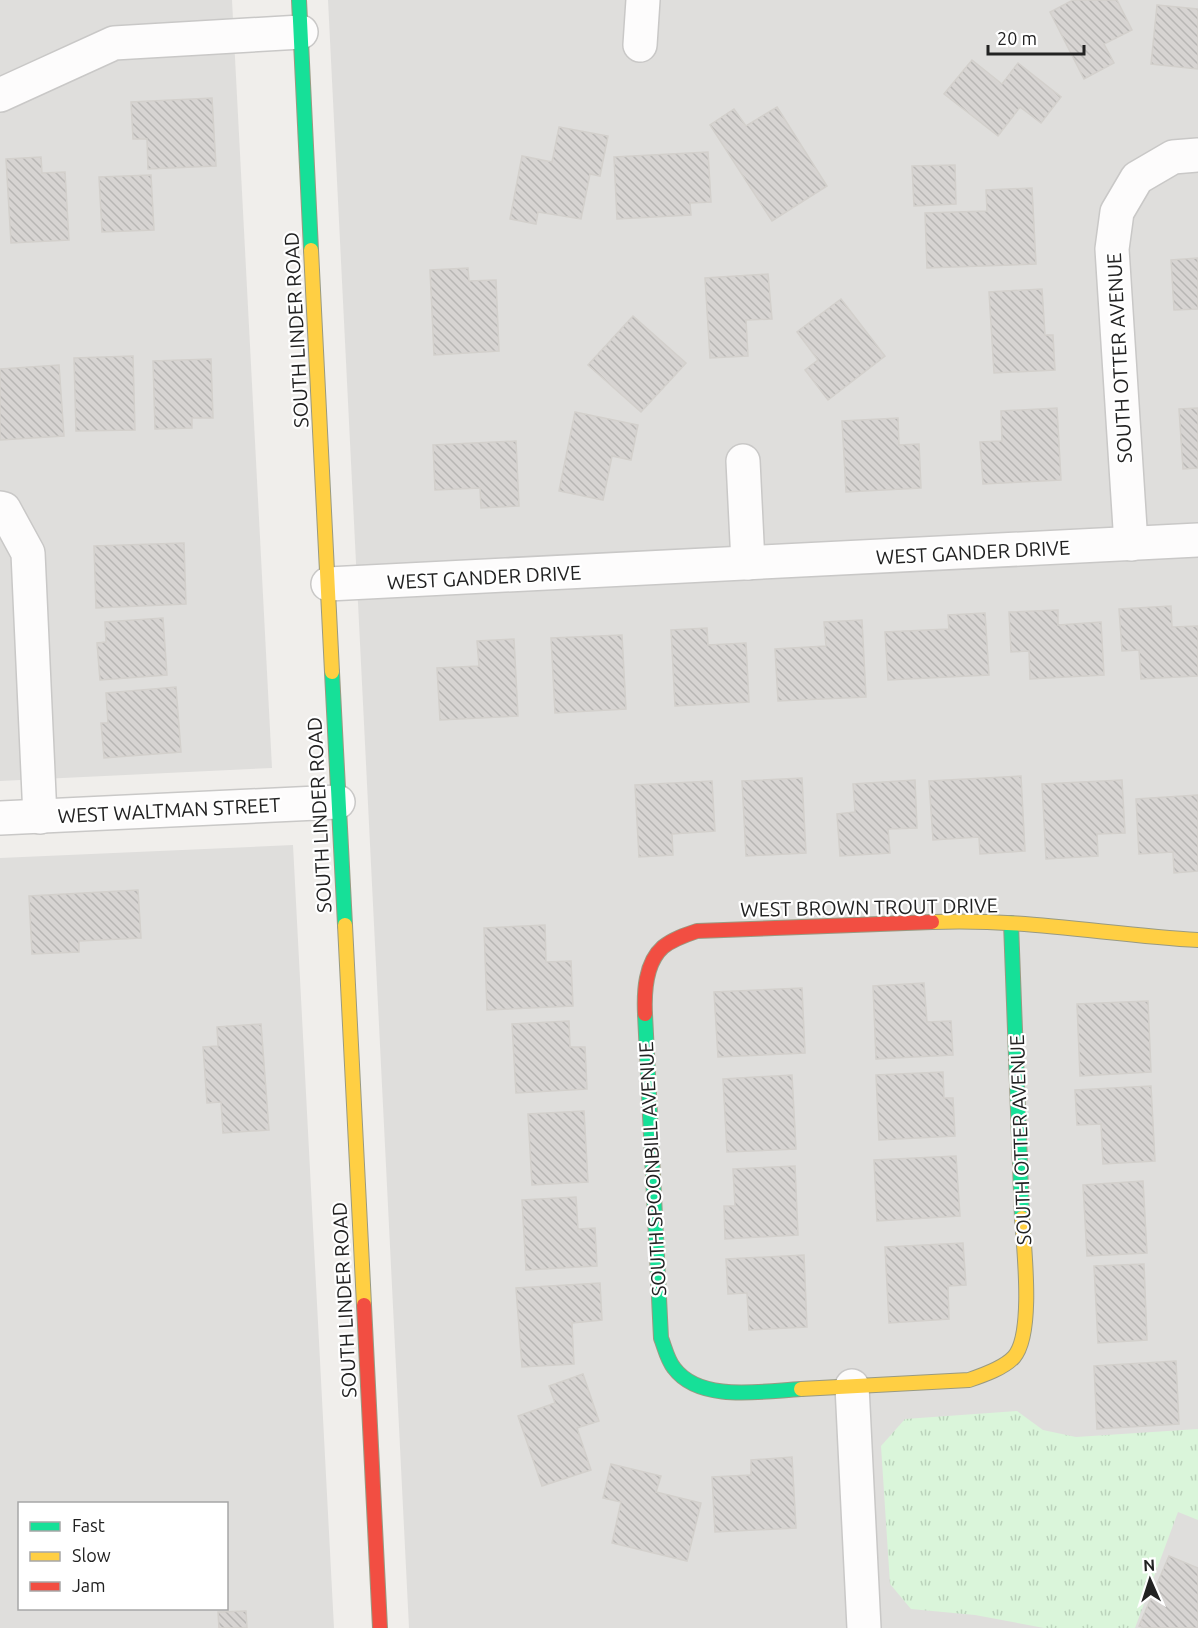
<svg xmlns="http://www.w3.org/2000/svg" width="1198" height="1628" viewBox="0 0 1198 1628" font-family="Ubuntu,sans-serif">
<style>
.residential{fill:#dfdedc;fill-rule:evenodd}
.park{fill:url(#park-tufts)}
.building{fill:url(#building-back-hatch);stroke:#d3d0cc;stroke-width:1.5}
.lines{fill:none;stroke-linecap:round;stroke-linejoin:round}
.street-casing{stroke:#c9c8c7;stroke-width:36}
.fast-casing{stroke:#999a82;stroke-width:16}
.slow-casing{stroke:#999a82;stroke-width:16}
.jam-casing{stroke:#999a82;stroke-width:16}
.street{stroke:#fdfcfc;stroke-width:33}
.fast{stroke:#16e098;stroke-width:14}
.slow{stroke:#ffcf43;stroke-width:14}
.jam{stroke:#f24e42;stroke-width:14}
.labels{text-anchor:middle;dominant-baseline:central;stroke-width:4.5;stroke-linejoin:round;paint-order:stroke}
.street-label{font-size:20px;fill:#222;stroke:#fff}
</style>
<defs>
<pattern id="park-tufts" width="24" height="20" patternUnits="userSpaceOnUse" patternTransform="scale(1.5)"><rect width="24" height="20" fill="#daf5da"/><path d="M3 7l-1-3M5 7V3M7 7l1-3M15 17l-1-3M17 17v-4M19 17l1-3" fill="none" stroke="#bbd2bb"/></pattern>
<pattern id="building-back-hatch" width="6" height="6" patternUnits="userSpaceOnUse" patternTransform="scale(1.5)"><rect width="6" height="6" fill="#d7d4d2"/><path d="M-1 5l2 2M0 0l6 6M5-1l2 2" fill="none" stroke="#b8b6b4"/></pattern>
</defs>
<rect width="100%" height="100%" fill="#f0eeeb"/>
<g class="residential">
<polygon points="0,0 232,0 272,768 0,781"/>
<polygon points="328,0 1198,0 1198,1628 409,1628"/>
<path d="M293,845L334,1628H0V858ZM20,1504H226V1608H20Z"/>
</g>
<polygon class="park" points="1017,1411 1043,1430 1076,1437 1198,1429 1198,1520 1178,1512 1135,1628 1044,1628 975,1615 911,1609 890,1584 881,1446 905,1419"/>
<g class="building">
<polygon points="1073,0 1117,0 1132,30 1104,44 1114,63 1084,79 1050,12"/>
<polygon points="1157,5 1198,9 1198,69 1151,64"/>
<polygon points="972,60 1002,84 1018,63 1061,97 1041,123 1020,107 998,136 944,94"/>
<polygon points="212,98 216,166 148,169 147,139 133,139 131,102"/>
<polygon points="777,107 827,186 772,221 710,125 734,109 746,126"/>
<polygon points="559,127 608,136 600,176 590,174 581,219 538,212 536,224 510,219 522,156 552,162"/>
<polygon points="708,152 711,202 690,203 691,215 617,219 614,157"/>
<polygon points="41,157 42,173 65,172 69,240 11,243 6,159"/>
<polygon points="955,165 956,204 914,206 912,166"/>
<polygon points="151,175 154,230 102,232 99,177"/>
<polygon points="1032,188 1036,264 927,268 925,213 987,211 986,190"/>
<polygon points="1198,258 1198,309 1174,310 1171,260"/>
<polygon points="468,268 469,281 496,280 499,351 434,355 430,270"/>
<polygon points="768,274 772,319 746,320 748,356 710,358 705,278"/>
<polygon points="1042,289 1045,335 1053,335 1055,370 994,373 989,292"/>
<polygon points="841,299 885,356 828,400 805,370 818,360 797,332"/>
<polygon points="633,316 686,363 641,412 588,365"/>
<polygon points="133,356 135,430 76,431 74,358"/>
<polygon points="211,359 213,418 192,418 192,428 155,429 153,361"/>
<polygon points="59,365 64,436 0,440 0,369"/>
<polygon points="1057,408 1061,480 983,484 980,442 1002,441 1001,411"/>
<polygon points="1198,408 1198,468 1183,469 1179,409"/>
<polygon points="575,412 638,425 631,460 612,456 603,500 559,491"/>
<polygon points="898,418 899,445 919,444 921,488 846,492 842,421"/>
<polygon points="516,441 519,506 481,508 480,488 435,490 433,445"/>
<polygon points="184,543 186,604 96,608 94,546"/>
<polygon points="1171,606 1172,627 1198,626 1198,676 1141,679 1139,650 1122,651 1119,609"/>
<polygon points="1058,610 1058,625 1101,622 1104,675 1030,679 1029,651 1011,652 1009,612"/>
<polygon points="985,613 989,675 888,680 885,632 949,629 948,615"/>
<polygon points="163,618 167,675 100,680 97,643 106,642 105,622"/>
<polygon points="862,620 866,697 778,701 775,649 826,646 824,622"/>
<polygon points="707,628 708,645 746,643 749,702 675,706 671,630"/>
<polygon points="622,635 626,709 555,713 551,638"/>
<polygon points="514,639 518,716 440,720 437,668 479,666 477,641"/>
<polygon points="176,687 181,752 104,758 101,723 108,723 106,693"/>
<polygon points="1021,776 1025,851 980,854 979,837 933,840 929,781"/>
<polygon points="802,778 806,853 746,856 742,781"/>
<polygon points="915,780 917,828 888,829 890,853 840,856 837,814 855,812 853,784"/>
<polygon points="1122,780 1125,833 1097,834 1098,856 1046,859 1042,784"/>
<polygon points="712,781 715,831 672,834 673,855 639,857 635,785"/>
<polygon points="1198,795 1198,871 1174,873 1173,852 1139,854 1136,799"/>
<polygon points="138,890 141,938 79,941 79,952 32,954 29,896"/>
<polygon points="545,925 546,962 571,961 573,1006 487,1010 484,928"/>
<polygon points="924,983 927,1022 951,1021 953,1055 876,1059 873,986"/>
<polygon points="802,988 805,1053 718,1057 714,992"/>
<polygon points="1148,1001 1151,1072 1080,1076 1077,1004"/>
<polygon points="569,1021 570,1047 585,1047 587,1089 516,1093 512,1024"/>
<polygon points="261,1024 269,1130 223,1133 221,1102 207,1103 203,1047 218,1046 217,1027"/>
<polygon points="943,1072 944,1098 953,1098 955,1136 879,1140 876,1075"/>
<polygon points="792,1075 796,1149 727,1152 723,1079"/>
<polygon points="1151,1086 1155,1161 1103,1164 1101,1124 1077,1125 1075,1090"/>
<polygon points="584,1111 588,1182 532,1185 528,1114"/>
<polygon points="956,1156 960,1216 877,1221 874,1160"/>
<polygon points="795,1166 798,1235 725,1239 724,1206 735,1206 733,1169"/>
<polygon points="1143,1181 1147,1253 1087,1256 1083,1185"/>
<polygon points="576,1197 578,1229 595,1228 597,1266 526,1270 522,1200"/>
<polygon points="963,1243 966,1285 948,1286 949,1319 889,1323 885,1247"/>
<polygon points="804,1255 807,1327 749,1330 747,1293 728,1294 726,1259"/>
<polygon points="1144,1264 1147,1340 1098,1343 1094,1266"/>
<polygon points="600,1283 602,1320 572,1323 574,1364 522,1367 516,1288"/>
<polygon points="1176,1361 1179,1424 1097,1429 1094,1366"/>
<polygon points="583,1374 599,1421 577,1428 591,1470 542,1486 518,1416 555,1403 549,1386"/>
<polygon points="792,1457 796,1528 715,1532 712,1477 751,1475 751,1460"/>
<polygon points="611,1464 661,1476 656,1492 701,1503 687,1561 612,1543 621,1502 603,1498"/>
<polygon points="1169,1556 1198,1568 1198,1628 1144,1628 1139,1626"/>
<polygon points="246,1611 247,1628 219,1628 218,1612"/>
</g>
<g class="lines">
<defs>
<g id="street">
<polyline points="640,45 643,0"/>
<polyline points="0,95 114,43 301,32"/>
<polyline points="743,461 748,563"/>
<polyline points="0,508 4,509 28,553 40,817"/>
<polyline points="1131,544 1112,249 1117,212 1137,178 1173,157 1198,155"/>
<polyline points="328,584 1198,540"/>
<polyline points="0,818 338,802"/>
<polyline points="852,1386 864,1628"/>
</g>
<g id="fast">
<polyline points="299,0 311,250"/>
<polyline points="332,672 345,925"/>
<polyline points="1011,923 1022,1218"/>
<path d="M645,1014L661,1338C665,1348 667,1359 674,1368C700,1403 763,1391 801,1389"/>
</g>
<g id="slow">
<polyline points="311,250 332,672"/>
<path d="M932,922C1021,918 1110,935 1198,940"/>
<polyline points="345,925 364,1305"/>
<path d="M801,1389L969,1380C984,1375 1004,1368 1014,1357C1034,1334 1024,1249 1022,1218"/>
</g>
<g id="jam">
<path d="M645,1014C644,992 645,963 663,947C673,939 685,935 697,931L932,922"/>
<polyline points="364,1305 380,1628"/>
</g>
</defs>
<use href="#street" class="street-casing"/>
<use href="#fast" class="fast-casing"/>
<use href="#slow" class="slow-casing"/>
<use href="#jam" class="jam-casing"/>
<use href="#street" class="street"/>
<use href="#fast" class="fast"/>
<use href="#slow" class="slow"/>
<use href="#jam" class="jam"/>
</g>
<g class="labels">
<g class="street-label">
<text transform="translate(296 330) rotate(-93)">SOUTH LINDER ROAD</text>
<text transform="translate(1119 358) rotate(-93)">SOUTH OTTER AVENUE</text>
<text transform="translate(973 552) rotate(-3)">WEST GANDER DRIVE</text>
<text transform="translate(484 577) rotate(-3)">WEST GANDER DRIVE</text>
<text transform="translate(169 810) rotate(-3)">WEST WALTMAN STREET</text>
<text transform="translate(319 815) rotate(-93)">SOUTH LINDER ROAD</text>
<text transform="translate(869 907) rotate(-1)">WEST BROWN TROUT DRIVE</text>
<text transform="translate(1020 1140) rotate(-92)">SOUTH OTTER AVENUE</text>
<text transform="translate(652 1169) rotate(-93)">SOUTH SPOONBILL AVENUE</text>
<text transform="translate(344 1300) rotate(-93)">SOUTH LINDER ROAD</text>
</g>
</g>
<rect x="18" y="1502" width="210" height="108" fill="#ffffff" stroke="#a7a7a7" stroke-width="1.5"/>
<rect x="30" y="1522" width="30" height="9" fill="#16e098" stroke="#a7a7a7" stroke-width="1.5"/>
<text x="72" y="1532" font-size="18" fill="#222222">Fast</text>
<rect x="30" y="1552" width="30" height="9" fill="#ffcf43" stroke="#a7a7a7" stroke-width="1.5"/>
<text x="72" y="1562" font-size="18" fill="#222222">Slow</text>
<rect x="30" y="1582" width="30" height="9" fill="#f24e42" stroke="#a7a7a7" stroke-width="1.5"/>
<text x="72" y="1592" font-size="18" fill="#222222">Jam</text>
<g transform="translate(1150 1580) rotate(357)" stroke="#ffffff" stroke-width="4.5" paint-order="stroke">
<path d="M0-4.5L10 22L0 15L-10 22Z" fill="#222222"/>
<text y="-9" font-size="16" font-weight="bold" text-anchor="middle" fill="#222222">N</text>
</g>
<path d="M988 45v9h96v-9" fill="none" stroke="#222222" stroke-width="3"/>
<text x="997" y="45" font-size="18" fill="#222222" stroke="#ffffff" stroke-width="4.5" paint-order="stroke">20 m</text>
</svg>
